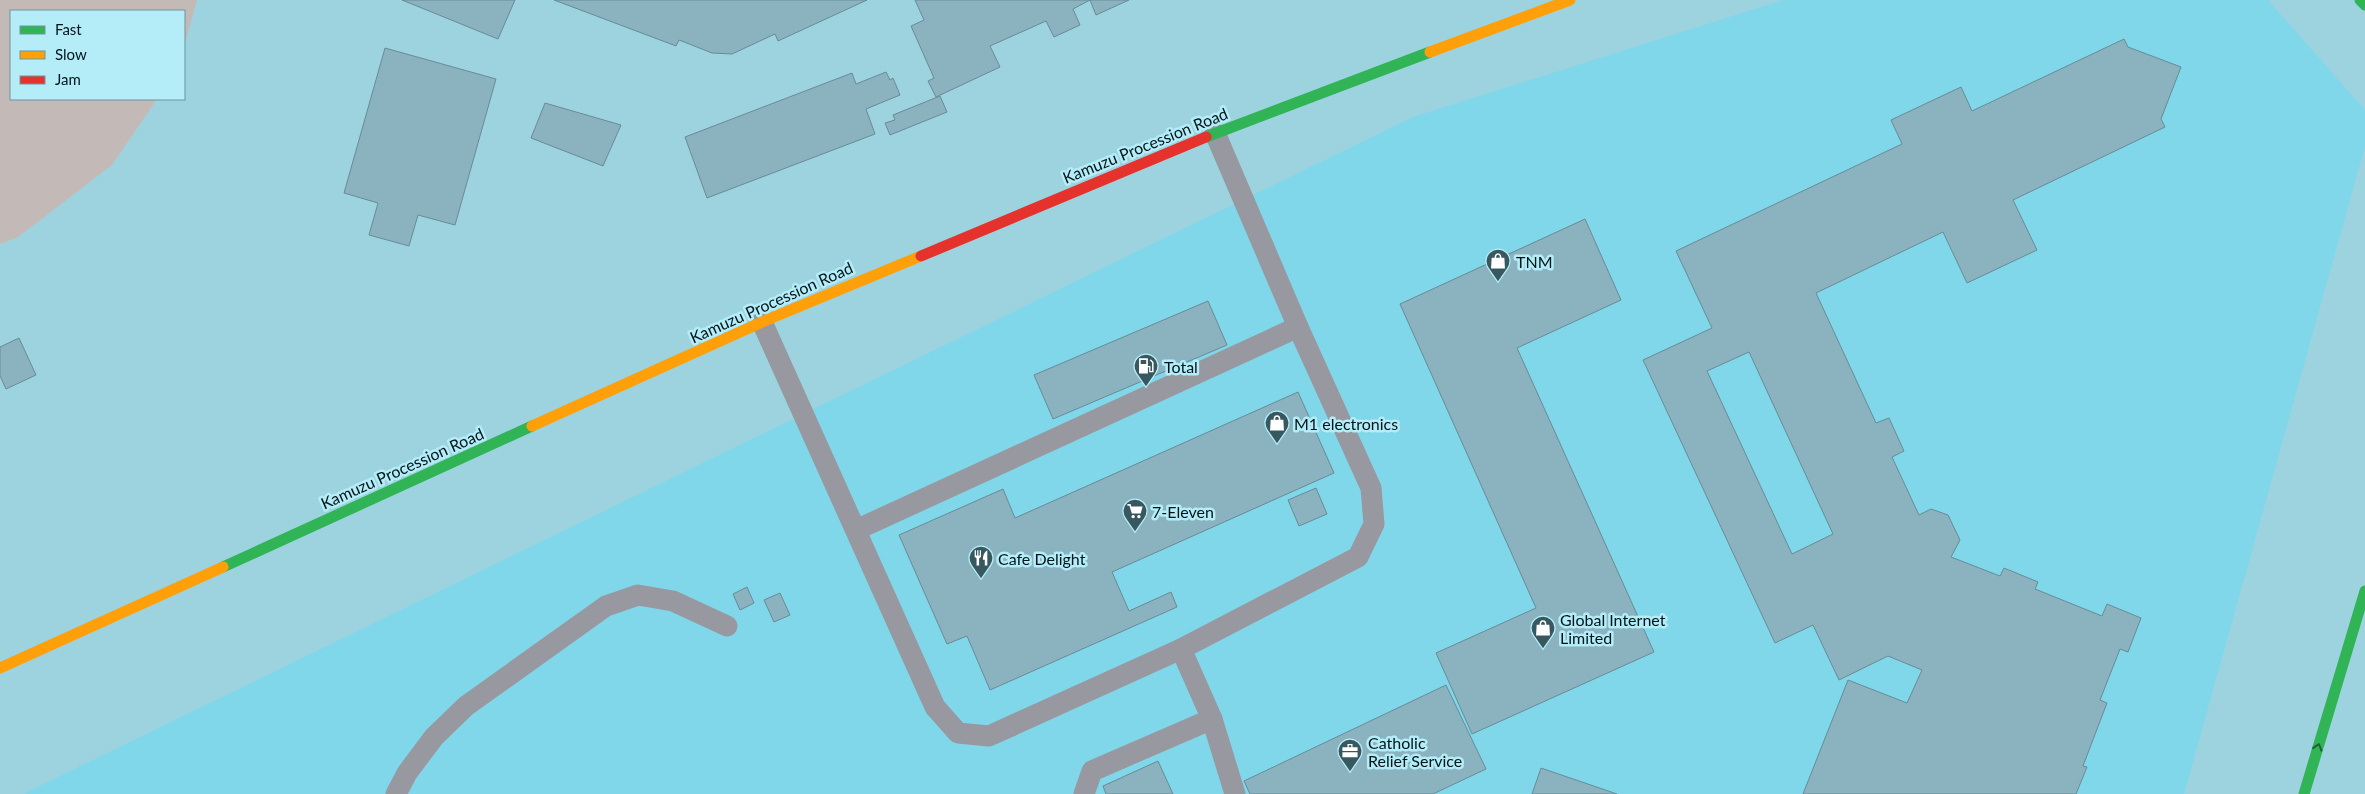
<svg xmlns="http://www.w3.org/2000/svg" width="2365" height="794" viewBox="0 0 2365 794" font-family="Lato,sans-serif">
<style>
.built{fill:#80d7e9}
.green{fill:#c3bab8}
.building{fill:#8ab2bf;stroke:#678c96;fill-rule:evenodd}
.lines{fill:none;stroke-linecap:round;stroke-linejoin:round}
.lane{stroke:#9898a0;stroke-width:21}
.fast{stroke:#30b455;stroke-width:11}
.slow{stroke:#ff9f0a;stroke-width:11}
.jam{stroke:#e5322d;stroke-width:11}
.oneway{stroke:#196538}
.labels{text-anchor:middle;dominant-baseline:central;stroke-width:5;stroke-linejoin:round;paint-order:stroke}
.street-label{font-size:16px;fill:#02161a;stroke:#b4ecf8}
.poi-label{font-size:16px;fill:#02161a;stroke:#b4ecf8;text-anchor:start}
</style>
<rect width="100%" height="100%" fill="#9cd3df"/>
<polygon class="built" points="1783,0 2268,0 2365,110 2365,146 2184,794 23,794 1413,117"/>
<polygon class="green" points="0,0 197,0 184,47 184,11 11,11 11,99 157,99 112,165 18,237 0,244"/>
<g class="building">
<polygon points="402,0 515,0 498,39"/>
<polygon points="554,0 867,0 778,41 775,34 732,54 712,53 679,40 676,46"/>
<polygon points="915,0 1129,0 1096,15 1090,0 1073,9 1080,25 1054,37 1046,21 990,46 1000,67 936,97 928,81 934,78 911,26 924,20"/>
<path d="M2124,39L2128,47L2181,67L2161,119L2165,127L2013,200L2037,250L1967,283L1943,232L1816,293L1876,423L1889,418L1904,451L1892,457L1919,515L1931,509L1948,515L1960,540L1951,557L2000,576L2004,568L2038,582L2035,589L2102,616L2107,604L2141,618L2128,652L2120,649L2100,700L2107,703L2083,766L2087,767L2076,794H1803L1848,680L1907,703L1922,670L1888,656L1839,680L1813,625L1775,643L1643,360L1712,328L1676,251L1902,144L1891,120L1961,87L1972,111ZM1749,352L1833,534L1792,554L1707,371Z"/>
<polygon points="385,48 496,79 455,225 418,215 409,246 369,235 378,203 344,193"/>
<polygon points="886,72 890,80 893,78 900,95 866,109 875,134 707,198 685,137 852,73 856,84"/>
<polygon points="940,96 947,112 890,135 885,123 895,120 893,115"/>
<polygon points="545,103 621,125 603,166 531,138"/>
<polygon points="1585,219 1621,300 1517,348 1654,652 1472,734 1436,653 1536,608 1400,304"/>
<polygon points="1208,301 1227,345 1053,419 1034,375"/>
<polygon points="19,338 36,375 6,389 0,376 0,347"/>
<polygon points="1298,392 1334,473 1112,572 1129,611 1171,592 1177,607 990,690 967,636 947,644 899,535 1003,489 1015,518"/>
<polygon points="1316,488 1327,514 1299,526 1288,500"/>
<polygon points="747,587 754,603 740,610 733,594"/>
<polygon points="780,593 790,615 774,622 764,600"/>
<polygon points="1446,685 1486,769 1433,794 1250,794 1244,781"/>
<polygon points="1158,761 1173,794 1106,794 1103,786"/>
<polygon points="1541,768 1617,794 1532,794"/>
</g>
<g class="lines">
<g class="lane">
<polyline points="762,322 935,707 958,733 989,736 1181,649 1358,557 1374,524 1371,488 1298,327 1215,133"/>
<polyline points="856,530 1298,327"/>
<polyline points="1181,649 1212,719 1235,794"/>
<polyline points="396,794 407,773 434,737 466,706 606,606 638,595 673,601 727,626"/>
<polyline points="1084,794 1092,771 1212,719"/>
</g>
<g class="fast">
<polyline points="2360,0 2365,5"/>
<polyline points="1206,137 1430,52"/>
<polyline points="223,567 532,426"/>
<polyline points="2304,794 2365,591"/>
</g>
<g class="slow">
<polyline points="1430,52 1570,0"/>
<polyline points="532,426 762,322 921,256"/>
<polyline points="0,668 223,567"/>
</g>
<polyline class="jam" points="921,256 1206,137"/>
</g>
<defs><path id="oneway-chevron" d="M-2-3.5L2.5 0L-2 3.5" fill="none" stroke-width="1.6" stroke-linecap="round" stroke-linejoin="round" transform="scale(1.25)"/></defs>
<use class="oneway" href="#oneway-chevron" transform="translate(2318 747) rotate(-73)"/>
<defs>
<symbol id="shop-pin" viewBox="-11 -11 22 30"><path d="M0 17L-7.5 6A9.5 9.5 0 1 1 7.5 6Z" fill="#38585f" stroke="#b4ecf8"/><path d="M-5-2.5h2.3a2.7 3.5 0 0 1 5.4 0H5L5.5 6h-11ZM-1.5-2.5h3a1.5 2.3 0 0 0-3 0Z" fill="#fff"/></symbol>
<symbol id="fuel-pin" viewBox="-11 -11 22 30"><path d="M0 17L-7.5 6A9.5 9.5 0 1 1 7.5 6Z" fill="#38585f" stroke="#b4ecf8"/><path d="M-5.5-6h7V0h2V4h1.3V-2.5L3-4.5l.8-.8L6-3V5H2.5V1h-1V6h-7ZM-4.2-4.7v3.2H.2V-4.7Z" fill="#fff"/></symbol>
<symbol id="supermarket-pin" viewBox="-11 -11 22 30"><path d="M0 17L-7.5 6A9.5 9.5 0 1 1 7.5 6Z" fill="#38585f" stroke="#b4ecf8"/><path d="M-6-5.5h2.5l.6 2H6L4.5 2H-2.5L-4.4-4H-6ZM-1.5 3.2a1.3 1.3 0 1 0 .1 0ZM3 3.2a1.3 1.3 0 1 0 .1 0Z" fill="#fff"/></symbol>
<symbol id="restaurant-pin" viewBox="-11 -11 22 30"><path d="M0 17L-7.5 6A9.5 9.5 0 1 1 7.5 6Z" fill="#38585f" stroke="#b4ecf8"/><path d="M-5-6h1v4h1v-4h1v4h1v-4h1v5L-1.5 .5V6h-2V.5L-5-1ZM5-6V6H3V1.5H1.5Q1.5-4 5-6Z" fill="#fff"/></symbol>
<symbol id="office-pin" viewBox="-11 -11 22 30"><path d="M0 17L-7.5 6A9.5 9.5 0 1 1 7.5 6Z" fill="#38585f" stroke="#b4ecf8"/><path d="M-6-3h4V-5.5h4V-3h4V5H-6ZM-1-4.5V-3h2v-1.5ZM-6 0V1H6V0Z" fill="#fff"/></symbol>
</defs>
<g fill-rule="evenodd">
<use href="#shop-pin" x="1484" y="247" width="28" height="38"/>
<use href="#fuel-pin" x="1132" y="352" width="28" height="38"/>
<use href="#shop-pin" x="1263" y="409" width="28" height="38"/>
<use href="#supermarket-pin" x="1121" y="497" width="28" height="38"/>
<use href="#restaurant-pin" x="967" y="544" width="28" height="38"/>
<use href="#shop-pin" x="1529" y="614" width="28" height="38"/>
<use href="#office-pin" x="1336" y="737" width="28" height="38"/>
</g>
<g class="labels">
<g class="street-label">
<text transform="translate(1145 145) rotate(-22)">Kamuzu Procession Road</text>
<text transform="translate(771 302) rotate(-24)">Kamuzu Procession Road</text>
<text transform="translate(402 468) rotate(-24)">Kamuzu Procession Road</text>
</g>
<g class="poi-label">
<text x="1516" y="261">TNM</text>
<text x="1164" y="366">Total</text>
<text x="1294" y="423">M1 electronics</text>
<text x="1152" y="511">7-Eleven</text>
<text x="998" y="558">Cafe Delight</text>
<text x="1560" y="619">Global Internet<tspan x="1560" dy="18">Limited</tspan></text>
<text x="1368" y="742">Catholic<tspan x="1368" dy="18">Relief Service</tspan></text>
</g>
</g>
<rect x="10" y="10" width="175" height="90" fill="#b4ecf8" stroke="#6d969f"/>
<rect x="20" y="26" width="25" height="8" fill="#30b455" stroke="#6d969f"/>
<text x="55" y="35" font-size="15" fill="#02161a">Fast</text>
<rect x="20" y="51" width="25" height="8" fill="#ff9f0a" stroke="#6d969f"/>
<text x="55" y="60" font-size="15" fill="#02161a">Slow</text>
<rect x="20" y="76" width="25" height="8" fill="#e5322d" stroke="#6d969f"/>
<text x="55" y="85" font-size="15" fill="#02161a">Jam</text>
</svg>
